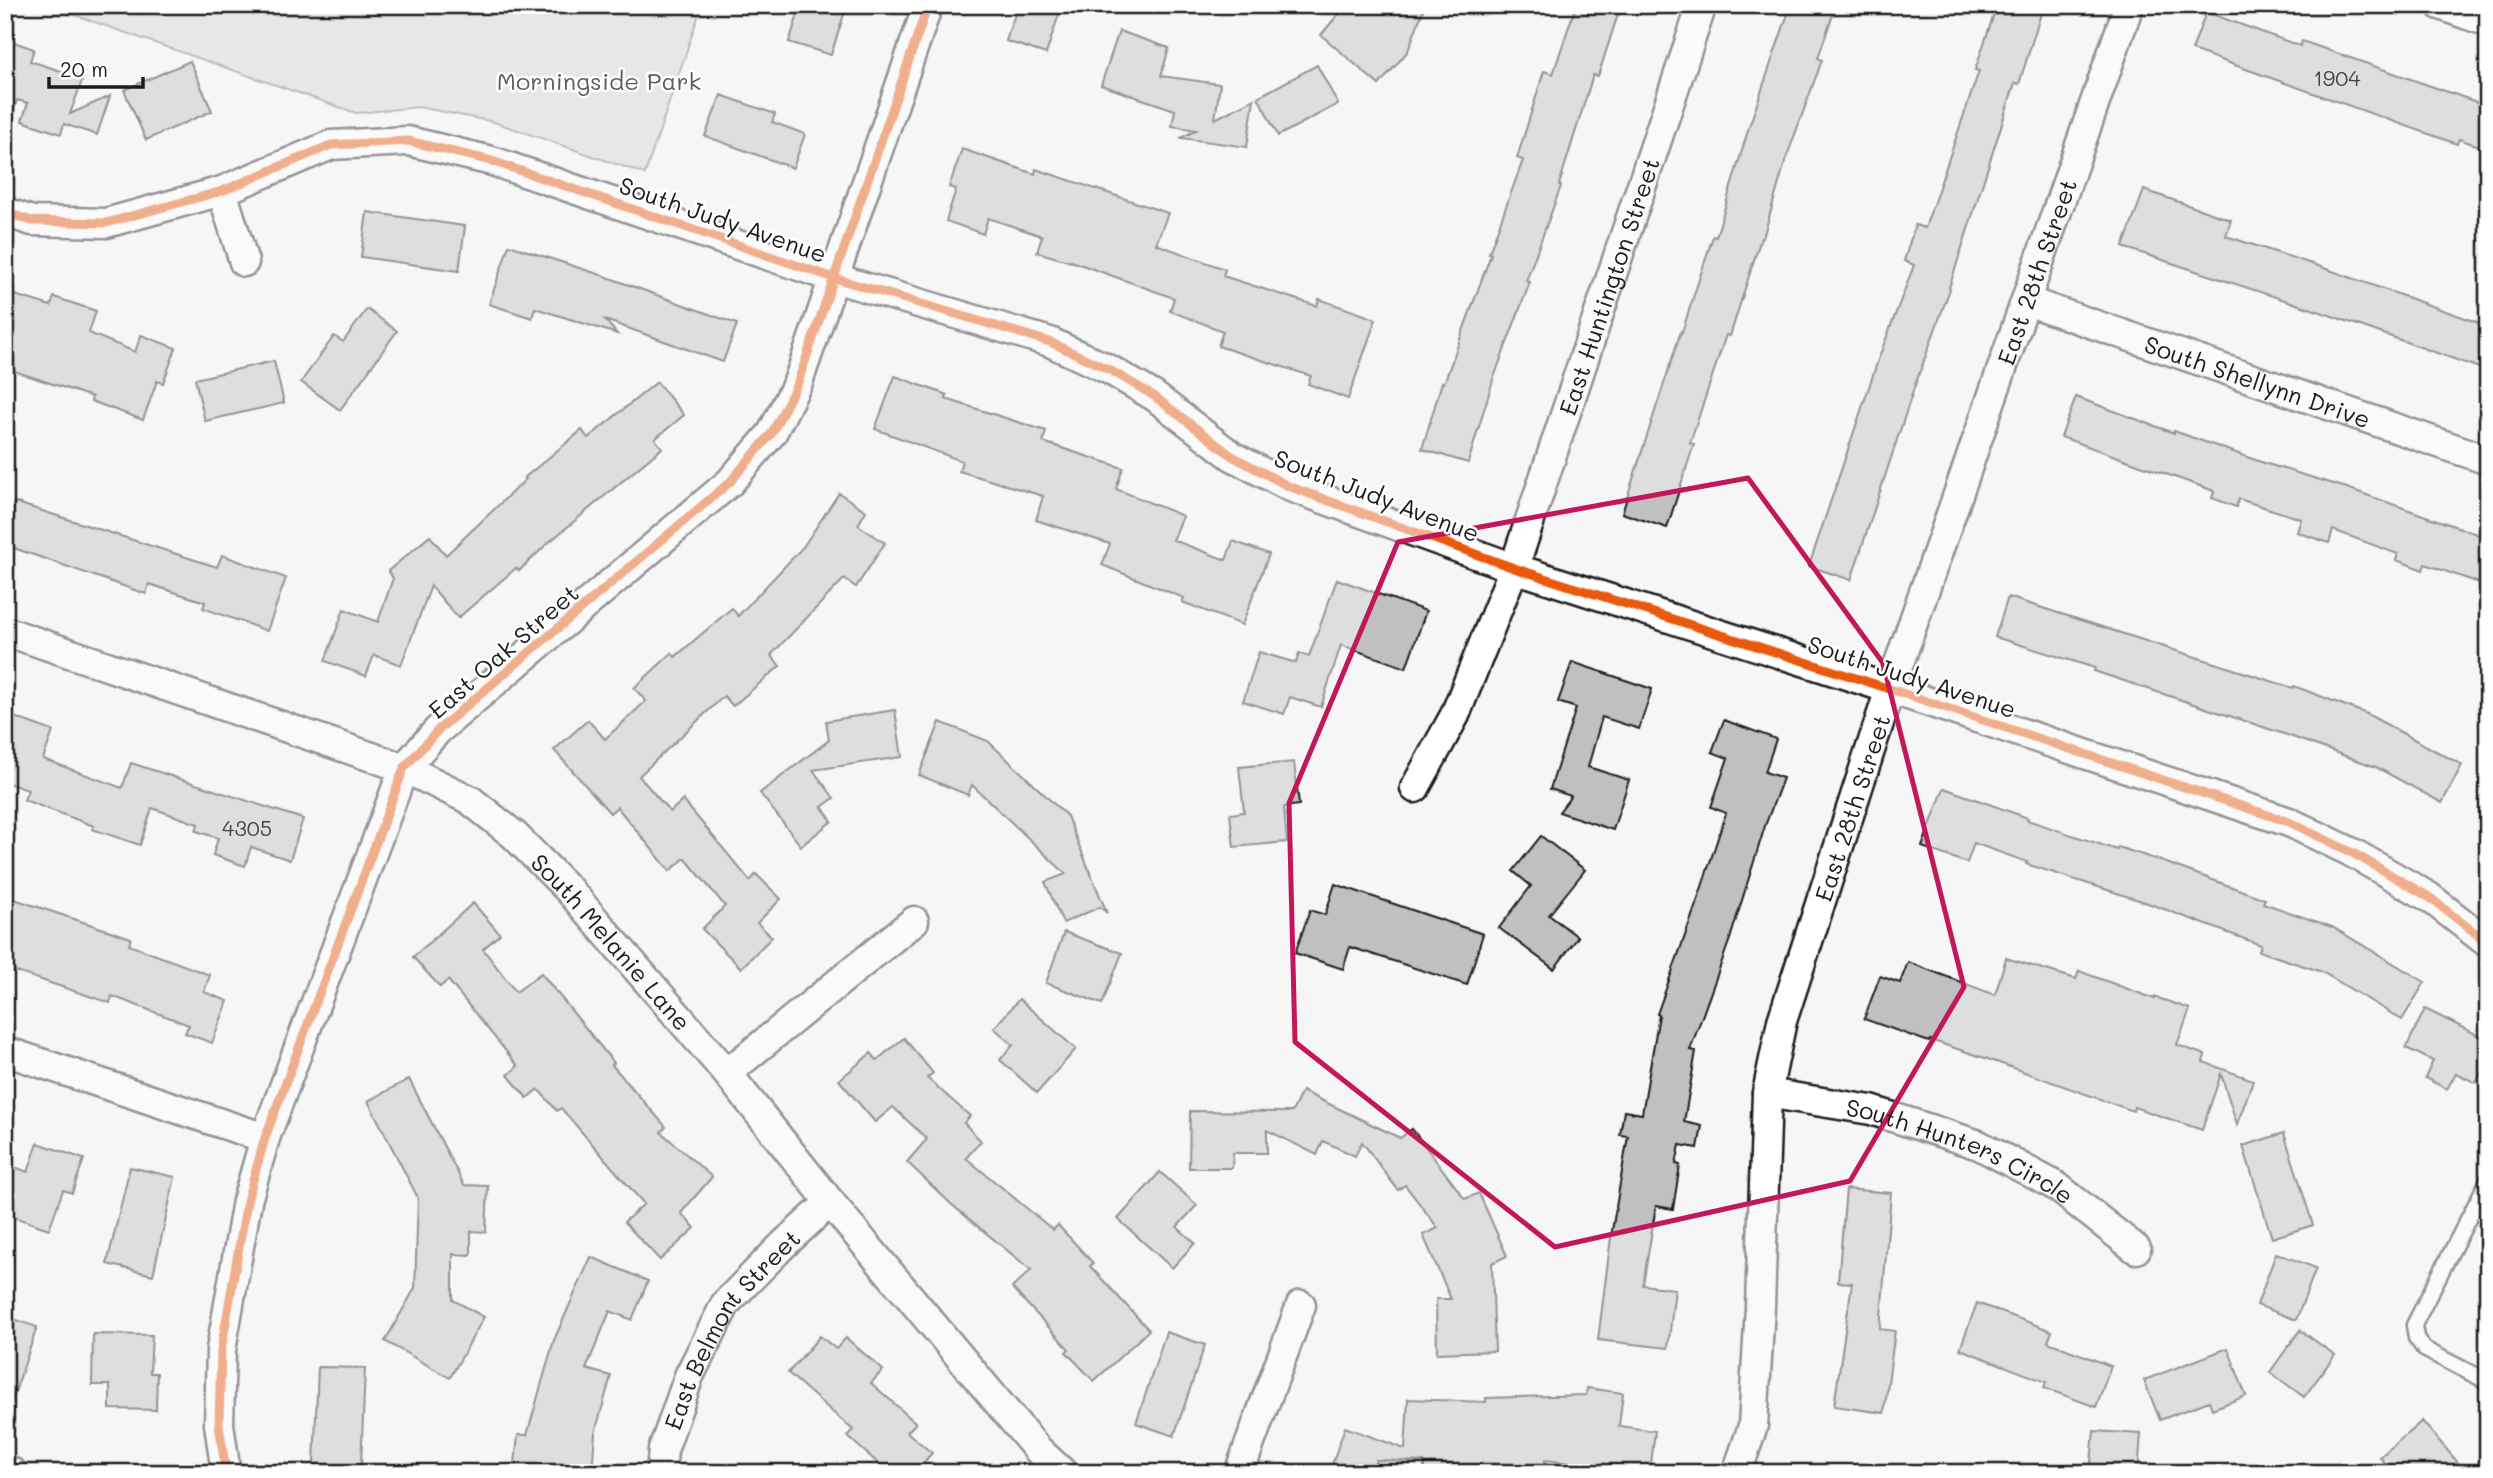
<svg xmlns="http://www.w3.org/2000/svg" width="2493" height="1478" viewBox="0 0 2493 1478" font-family="Mali,sans-serif">
<style>
.green{fill:#d6d6d6;stroke:#797979;stroke-width:2}
.building{fill:#c0c0c0;stroke:#1c1c1c;stroke-width:2}
.lines{fill:none;stroke-linecap:round;stroke-linejoin:round}
.service-casing{stroke:#1c1c1c;stroke-width:19}
.minor-casing{stroke:#1c1c1c;stroke-width:33}
.service{stroke:#fff;stroke-width:14}
.minor{stroke:#fff;stroke-width:28}
.cycleway-casing{stroke:#fff;stroke-width:13}
.cycleway{stroke:#e8590c;stroke-width:9}
.marked{fill:none;stroke:#c2185b;stroke-width:5;stroke-linejoin:round}
.labels{text-anchor:middle;dominant-baseline:central;stroke-width:5;stroke-linejoin:round;paint-order:stroke}
.number-label{font-size:21px;fill:#454545}
.park-label{font-size:24px;fill:#5d5d5d;stroke:#fff}
.street-label{font-size:24px;fill:#1c1c1c;stroke:#fff}
</style>
<rect width="100%" height="100%" fill="#f6f6f6"/>
<filter id="ink" filterUnits="userSpaceOnUse"><feTurbulence type="fractalNoise" baseFrequency=".0143" numOctaves="2"/><feDisplacementMap in="SourceGraphic" scale="14" xChannelSelector="R" yChannelSelector="G"/><feConvolveMatrix kernelMatrix="1 2 1 2 8 2 1 2 1" color-interpolation-filters="sRGB"/></filter>
<g filter="url(#ink)">
<polygon class="green" points="46,5 702,5 645,174 494,122 419,107 356,113"/>
<g class="building">
<polygon points="801,5 847,5 831,55 789,42"/>
<polygon points="1018,5 1062,5 1046,54 1006,41"/>
<polygon points="1346,5 1425,5 1408,51 1379,85 1321,35"/>
<polygon points="1576,5 1621,5 1598,76 1593,75 1559,185 1561,186 1526,281 1530,282 1493,380 1468,463 1422,449 1442,382 1444,383 1491,254 1489,253 1523,160 1517,158 1544,71 1553,74"/>
<polygon points="1791,5 1836,5 1818,58 1822,60 1786,159 1763,238 1761,238 1730,336 1726,335 1690,443 1694,444 1667,528 1622,513 1681,331 1682,332 1713,236 1716,237 1749,127"/>
<polygon points="1997,5 2028,5 2042,10 2019,84 2015,83 1949,288 1950,289 1914,388 1851,580 1809,566 1878,360 1914,265 1904,261 1915,225 1925,228 1979,71 1975,70"/>
<polygon points="2206,12 2300,46 2302,41 2488,106 2488,149 2459,139 2457,144 2192,50"/>
<polygon points="1119,31 1169,48 1161,76 1220,84 1215,119 1254,99 1247,147 1181,138 1196,130 1172,126 1175,110 1101,85"/>
<polygon points="5,39 34,49 30,61 83,78 70,114 110,96 97,135 64,124 61,134 22,121 28,103 17,100 11,120 5,119"/>
<polygon points="190,61 212,111 146,140 124,90"/>
<polygon points="1317,65 1338,104 1278,136 1258,97"/>
<polygon points="721,95 775,114 772,122 805,134 793,168 705,136"/>
<polygon points="962,149 1035,174 1036,169 1168,213 1156,244 1225,269 1223,276 1317,306 1319,299 1376,319 1348,399 1308,384 1311,376 1218,346 1223,331 1170,311 1174,298 1071,261 1071,262 1037,252 1042,236 988,218 983,234 946,221 956,189 949,187"/>
<polygon points="2144,190 2231,220 2226,236 2318,266 2488,326 2488,371 2318,311 2123,247"/>
<polygon points="367,212 465,226 459,271 361,257"/>
<polygon points="509,245 607,277 737,324 723,362 605,320 617,334 535,308 532,318 489,304"/>
<polygon points="5,292 51,306 54,297 96,311 89,333 135,352 141,335 176,348 163,383 157,381 143,420 91,401 92,397 5,368"/>
<polygon points="367,309 397,331 340,410 301,382 334,336 343,342"/>
<polygon points="274,361 284,403 205,421 195,379"/>
<polygon points="895,376 947,395 946,399 1046,431 1043,442 1123,468 1116,489 1183,516 1173,540 1226,560 1233,541 1269,554 1242,625 1182,602 1184,598 1102,565 1110,544 1036,520 1043,496 959,471 962,461 875,429"/>
<polygon points="657,382 684,415 655,439 662,448 547,544 519,571 516,568 458,618 431,586 401,665 374,655 366,676 325,661 344,609 378,622 393,578 388,571 430,536 446,555 526,479 524,478 582,430 588,438"/>
<polygon points="2076,397 2174,433 2174,431 2264,463 2347,488 2488,538 2488,586 2425,564 2423,570 2396,560 2398,554 2333,530 2329,543 2297,532 2301,519 2239,499 2236,507 2212,498 2214,491 2061,437"/>
<polygon points="839,493 866,511 858,525 885,543 856,587 844,579 771,655 780,666 733,706 724,696 639,776 670,812 683,800 750,881 756,874 781,899 757,923 772,937 741,968 702,929 725,906 685,858 670,871 617,807 610,813 554,750 588,720 605,739 646,701 634,688 672,653 675,657 732,608 738,616 803,547"/>
<polygon points="14,502 217,567 222,555 286,578 267,631 203,608 205,602 149,584 146,594 5,545 5,529"/>
<polygon points="1337,579 1426,611 1406,668 1341,645 1321,707 1290,697 1284,714 1243,701 1259,652 1296,663 1299,653 1309,656"/>
<polygon points="2008,597 2293,688 2294,686 2367,714 2462,765 2442,803 2376,767 2284,734 2094,671 2095,668 1995,637"/>
<polygon points="1572,662 1652,689 1639,729 1602,717 1588,767 1629,780 1613,830 1559,812 1571,796 1550,789 1576,708 1558,702"/>
<polygon points="895,710 902,757 813,770 834,798 822,807 832,821 801,846 760,793 829,740 826,721"/>
<polygon points="11,716 53,731 43,759 122,788 131,763 303,819 290,860 251,847 245,866 213,855 218,838 196,831 198,824 152,808 140,845 92,829 94,826 24,800 28,790 5,782 5,732"/>
<polygon points="1724,720 1776,739 1765,772 1783,778 1765,826 1730,939 1690,1050 1696,1051 1684,1122 1702,1126 1698,1148 1680,1145 1676,1164 1680,1165 1673,1209 1656,1206 1643,1285 1675,1289 1668,1348 1598,1340 1611,1237 1628,1136 1620,1135 1624,1111 1642,1114 1659,1015 1657,1014 1697,902 1726,813 1711,807 1728,758 1712,752"/>
<polygon points="940,722 988,741 1067,816 1107,913 1100,907 1063,923 1045,882 1066,874 972,785 968,795 919,775"/>
<polygon points="1294,762 1299,805 1284,807 1287,842 1234,847 1230,814 1244,812 1239,767"/>
<polygon points="1944,788 2028,818 2027,820 2117,850 2118,847 2161,861 2265,899 2263,903 2332,927 2425,982 2402,1020 2322,972 2259,951 2261,945 2145,902 2026,864 2027,862 1974,843 1967,863 1922,847"/>
<polygon points="1541,836 1585,870 1549,915 1578,937 1554,969 1499,928 1531,886 1513,871"/>
<polygon points="1335,884 1483,934 1467,985 1350,947 1343,969 1295,953 1310,910 1325,915"/>
<polygon points="5,896 131,938 129,945 210,975 204,992 228,1001 212,1043 185,1033 189,1025 112,996 110,1003 5,968"/>
<polygon points="473,903 500,934 483,949 516,992 541,973 614,1063 612,1065 666,1127 661,1132 712,1177 681,1213 695,1228 660,1260 624,1222 644,1204 561,1108 557,1111 538,1089 527,1098 508,1075 518,1066 448,980 440,987 413,957"/>
<polygon points="1064,932 1122,953 1102,1004 1046,983"/>
<polygon points="2006,958 2076,979 2079,971 2155,999 2155,997 2190,1009 2177,1045 2205,1055 2203,1062 2253,1080 2237,1125 2221,1074 2202,1130 2134,1107 2133,1111 1985,1058 1930,1040 1929,1042 1864,1019 1880,976 1900,983 1908,962 1995,995"/>
<polygon points="1019,999 1076,1049 1037,1093 1000,1060 1013,1045 994,1028"/>
<polygon points="2425,1009 2488,1040 2488,1059 2476,1083 2456,1073 2447,1089 2425,1078 2433,1061 2406,1048"/>
<polygon points="904,1038 933,1073 927,1078 970,1116 964,1123 981,1141 966,1158 1053,1230 1058,1225 1093,1263 1090,1266 1149,1330 1094,1381 1066,1352 1069,1349 1012,1288 1031,1270 951,1204 907,1162 927,1139 893,1107 875,1122 839,1080 871,1053 877,1060"/>
<polygon points="409,1079 464,1185 488,1186 486,1232 471,1231 471,1255 453,1254 453,1300 484,1317 450,1378 385,1341 415,1288 418,1198 368,1101"/>
<polygon points="1302,1091 1400,1138 1412,1129 1465,1199 1479,1193 1507,1256 1492,1263 1495,1351 1437,1353 1436,1299 1451,1299 1423,1235 1438,1228 1405,1185 1398,1190 1362,1142 1355,1156 1323,1141 1317,1155 1267,1130 1267,1153 1233,1153 1232,1168 1189,1168 1190,1111 1292,1112"/>
<polygon points="2284,1133 2313,1225 2272,1238 2243,1146"/>
<polygon points="38,1143 84,1159 72,1193 63,1190 49,1229 5,1214 5,1184 12,1166 28,1172"/>
<polygon points="130,1167 175,1177 153,1275 107,1264"/>
<polygon points="1160,1172 1197,1205 1177,1227 1195,1243 1172,1268 1118,1219"/>
<polygon points="1846,1189 1891,1193 1880,1329 1895,1331 1884,1413 1834,1406 1852,1283 1838,1282"/>
<polygon points="2276,1253 2316,1268 2296,1320 2257,1305"/>
<polygon points="591,1257 648,1281 632,1320 610,1311 586,1369 611,1376 595,1433 592,1473 514,1473 518,1435 527,1435 554,1340"/>
<polygon points="1977,1303 2052,1331 2048,1342 2111,1366 2096,1407 2044,1388 2046,1382 1960,1349"/>
<polygon points="5,1316 37,1327 10,1407 5,1406"/>
<polygon points="2300,1330 2335,1355 2304,1397 2270,1372"/>
<polygon points="1166,1332 1205,1345 1174,1436 1136,1423"/>
<polygon points="93,1334 152,1335 150,1373 157,1373 156,1410 110,1409 110,1385 92,1385"/>
<polygon points="820,1336 836,1349 846,1338 883,1370 871,1383 916,1423 907,1432 932,1453 914,1473 889,1473 847,1436 853,1430 788,1373"/>
<polygon points="2228,1348 2246,1396 2212,1409 2209,1401 2160,1420 2144,1380"/>
<polygon points="318,1367 365,1368 361,1466 314,1464"/>
<polygon points="1587,1388 1623,1393 1619,1426 1655,1431 1650,1472 1545,1460 1545,1473 1424,1473 1424,1462 1376,1460 1371,1473 1329,1473 1345,1427 1405,1449 1408,1399 1486,1402 1486,1398 1586,1395"/>
<polygon points="2422,1421 2467,1473 2393,1473 2380,1457"/>
<polygon points="2094,1431 2141,1434 2138,1473 2090,1473"/>
</g>
<g class="lines">
<defs>
<polyline id="service" points="2488,1180 2414,1325 2416,1338 2424,1349 2488,1382"/>
<g id="minor">
<polyline points="2440,5 2488,22"/>
<polyline points="222,191 244,262"/>
<polyline points="5,212 32,221 106,223 222,191 331,145 408,141 492,161 834,278 1050,342 1110,370 1154,396 1232,456 1288,486 1514,568 1890,689 2289,822 2351,852 2429,897 2488,943"/>
<path id="s1" d="M2026,301L2488,460"/>
<path id="s2" d="M5,631L404,768L470,800L514,835L569,890L727,1073L830,1202L1038,1450L1063,1473"/>
<path id="s3" d="M1415,788L1455,715L1514,568L1702,5"/>
<polyline points="5,1051 265,1138"/>
<polyline points="727,1073 914,921"/>
<path id="s4" d="M1767,1093L1871,1110L1979,1145L2056,1186L2136,1249"/>
<polyline points="5,1470 13,1473"/>
<polyline points="226,1473 219,1424 221,1350 247,1201 265,1138 404,768 438,730 730,482 772,433 798,382 928,5"/>
<path id="s5" d="M661,1473L663,1450L689,1376L726,1303L784,1244L830,1202"/>
<polyline points="1239,1473 1301,1305"/>
<path id="s6" d="M1737,1473L1753,1426L1760,1307L1767,1093L1782,1021L1890,689L2129,5"/>
</g>
</defs>
<use href="#service" class="service-casing"/>
<use href="#minor" class="minor-casing"/>
<use href="#service" class="service"/>
<use href="#minor" class="minor"/>
<defs>
<g id="cycleway">
<polyline points="5,212 32,221 106,223 222,191 331,145 408,141 492,161 834,278 1050,342 1110,370 1154,396 1232,456 1288,486 1514,568 1890,689 2289,822 2351,852 2429,897 2488,943"/>
<polyline points="226,1473 219,1424 221,1350 247,1201 265,1138 404,768 438,730 730,482 772,433 798,382 928,5"/>
</g>
</defs>
<use href="#cycleway" class="cycleway-casing"/>
<use href="#cycleway" class="cycleway"/>
</g>
</g>
<path d="M0 0H2493V1478H0ZM1748,478L1883,663L1964,987L1850,1181L1555,1247L1295,1042L1289,803L1398,542Z" fill="#f6f6f6" fill-opacity=".55" fill-rule="evenodd"/>
<path class="marked" d="M1748,478L1883,663L1964,987L1850,1181L1555,1247L1295,1042L1289,803L1398,542Z"/>
<g class="labels">
<g class="number-label">
<text x="2337" y="77">1904</text>
<text x="247" y="827">4305</text>
</g>
<g class="park-label">
<text x="599" y="80">Morningside Park</text>
</g>
<g class="street-label">
<text transform="translate(723 219) rotate(19)">South Judy Avenue</text>
<text stroke="none"><textPath href="#s6" startOffset="1248">East 28th Street</textPath></text>
<text stroke="none"><textPath href="#s3" startOffset="539">East Huntington Street</textPath></text>
<text stroke="none"><textPath href="#s1" startOffset="245">South Shellynn Drive</textPath></text>
<text transform="translate(1377 495) rotate(21)">South Judy Avenue</text>
<text transform="translate(503 651) rotate(-41)">East Oak Street</text>
<text transform="translate(1912 676) rotate(18)">South Judy Avenue</text>
<text stroke="none"><textPath href="#s6" startOffset="681">East 28th Street</textPath></text>
<text stroke="none"><textPath href="#s2" startOffset="696">South Melanie Lane</textPath></text>
<text stroke="none"><textPath href="#s4" startOffset="203">South Hunters Circle</textPath></text>
<text stroke="none"><textPath href="#s5" startOffset="164">East Belmont Street</textPath></text>
</g>
</g>
<rect width="2493" height="1478" fill="none" stroke="#fff" stroke-width="28"/>
<rect x="14" y="14" width="2465" height="1450" fill="none" stroke="#1c1c1c" stroke-width="2.5" filter="url(#ink)"/>
<path d="M49 77v10h94v-10" fill="none" stroke="#1c1c1c" stroke-width="3.5"/>
<text x="60" y="77" font-size="21" fill="#1c1c1c" stroke="#ffffff" stroke-width="5" paint-order="stroke">20 m</text>
</svg>
